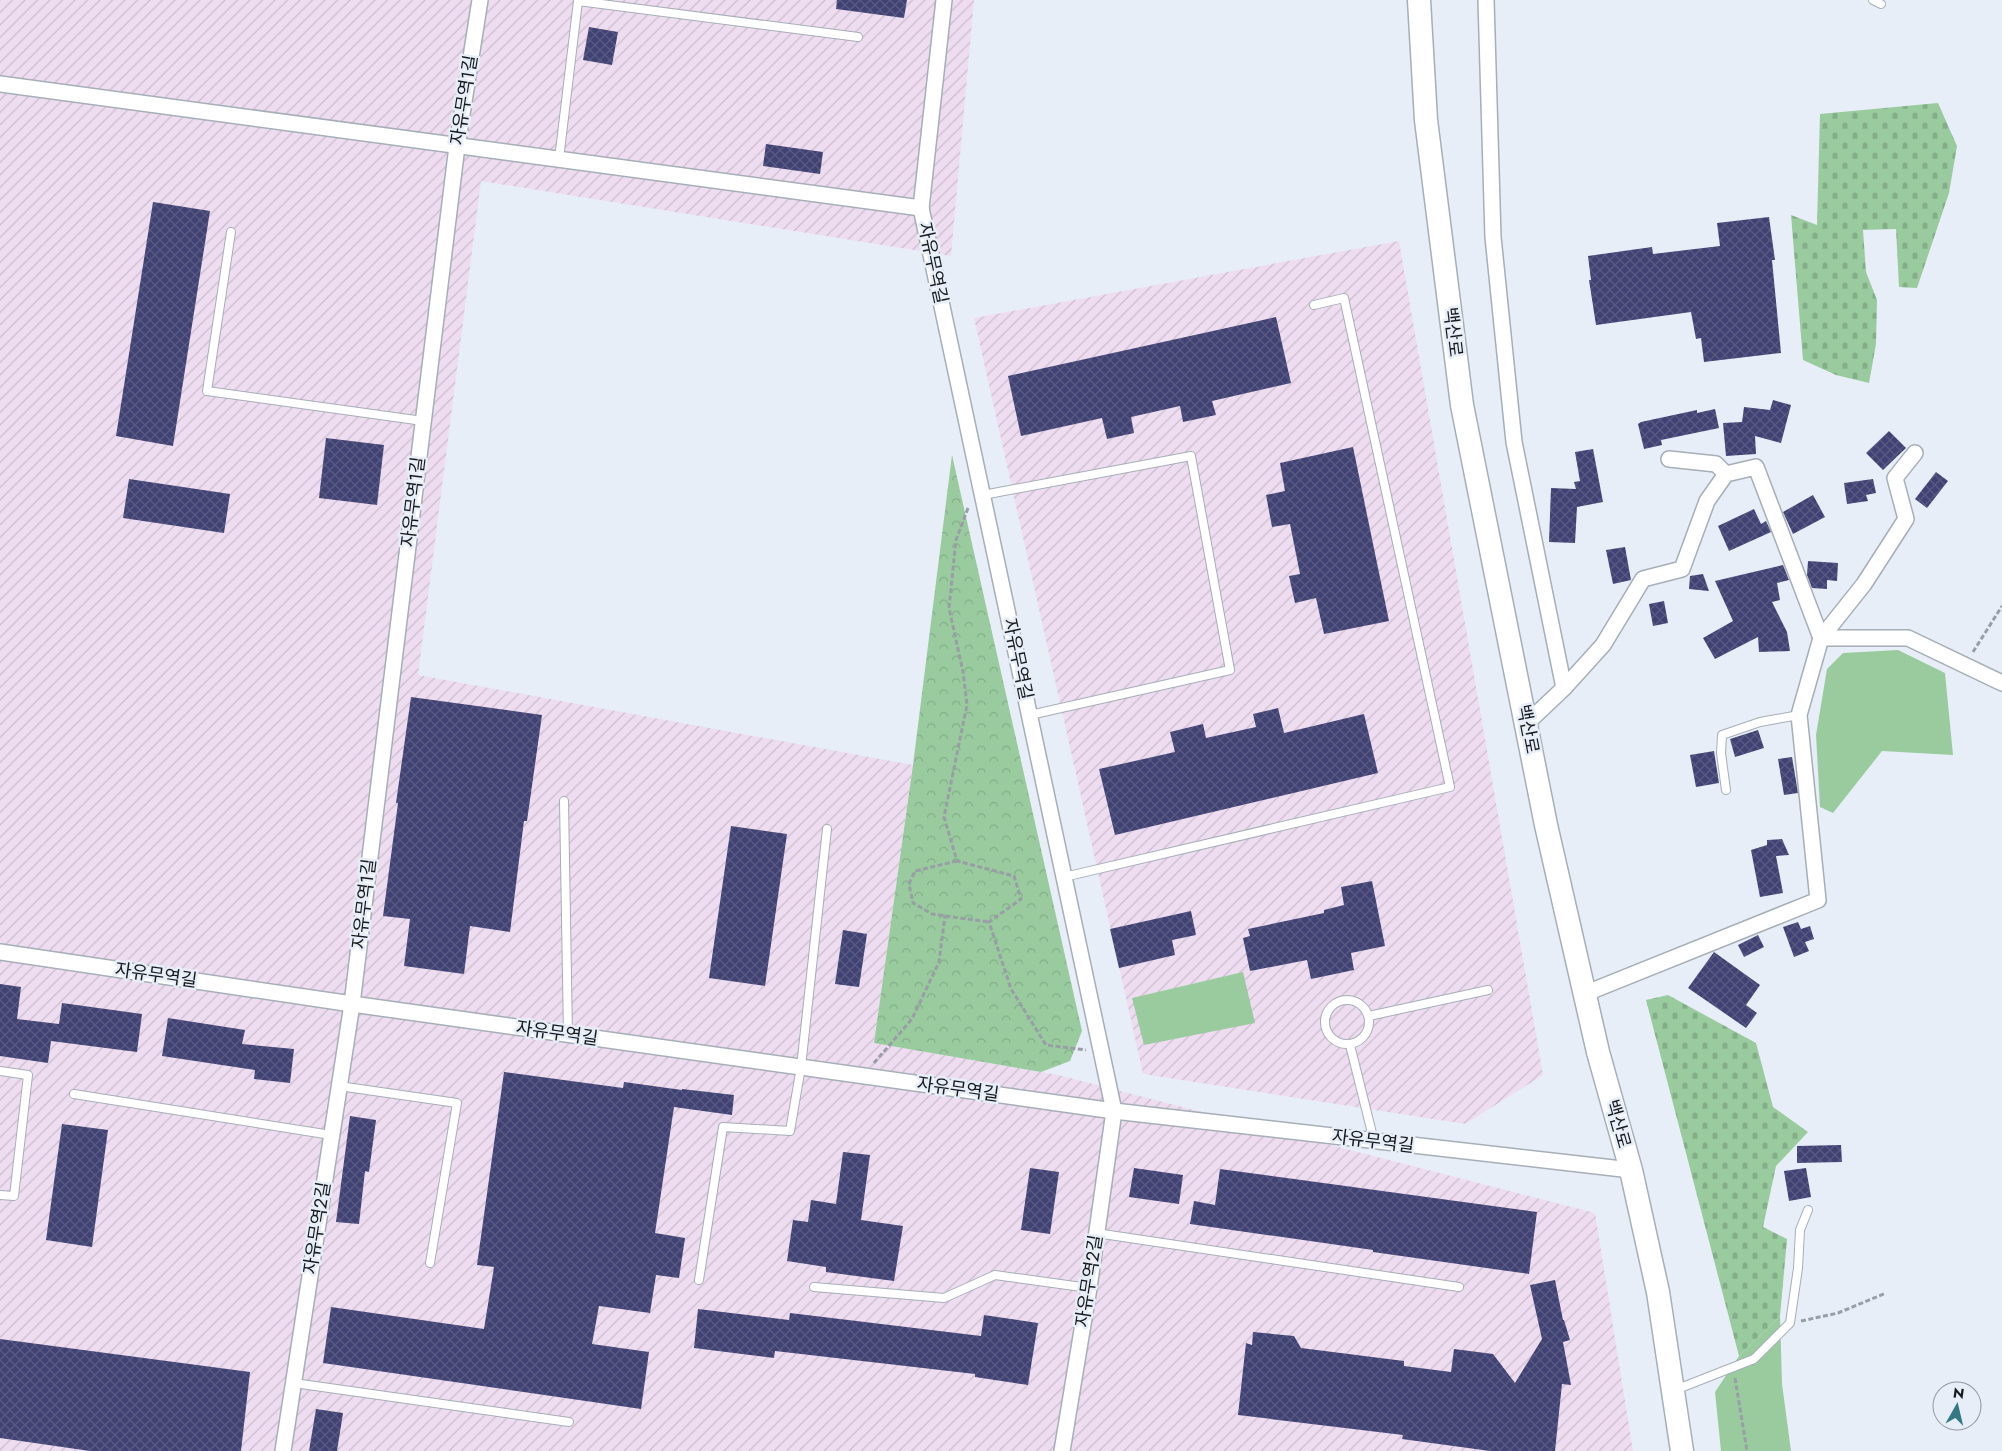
<svg xmlns="http://www.w3.org/2000/svg" width="2002" height="1451" viewBox="0 0 2002 1451" font-family="Jost,'Noto Sans KR',sans-serif">
<style>
.industrial{fill:url(#industrial-furrows)}
.grass{fill:#99cb9e}
.cemetery{fill:url(#cemetery-stones)}
.park{fill:url(#park-crowns)}
.building{fill:url(#building-cross-hatch)}
.lines{fill:none;stroke-linecap:round;stroke-linejoin:round}
.lane-casing{stroke:#a6aeb7;stroke-width:10}
.street-casing{stroke:#a6aeb7;stroke-width:18}
.secondary-casing{stroke:#a6aeb7;stroke-width:25}
.path{stroke:#999ea6;stroke-width:3;stroke-dasharray:5 2.5;stroke-linecap:butt}
.lane{stroke:#fff;stroke-width:8}
.street{stroke:#fff;stroke-width:15}
.secondary{stroke:#fff;stroke-width:22}
.labels{text-anchor:middle;dominant-baseline:central;stroke-width:5;stroke-linejoin:round;paint-order:stroke}
.street-label{font-size:18px;fill:#171a1d;stroke:#e7eef8}
</style>
<defs>
<pattern id="industrial-furrows" width="10" height="10" patternUnits="userSpaceOnUse" patternTransform="scale(1.25)"><rect width="10" height="10" fill="#eeddf0"/><path d="M-1 1l2-2M0 10L10 0M9 11l2-2" fill="none" stroke="#cbbdcd"/></pattern>
<pattern id="cemetery-stones" width="16" height="16" patternUnits="userSpaceOnUse" patternTransform="scale(1.25)"><rect width="16" height="16" fill="#99cb9e"/><path d="M2 7V4a2 2 0 0 1 4 0v3zM10 15v-3a2 2 0 0 1 4 0v3z" fill="#83ae88"/></pattern>
<pattern id="park-crowns" width="20" height="18" patternUnits="userSpaceOnUse" patternTransform="scale(1.25)"><rect width="20" height="18" fill="#99cb9e"/><path d="M2 6a3 3 0 1 1 6 0M12 15a3 3 0 1 1 6 0" fill="none" stroke="#83ae88"/></pattern>
<pattern id="building-cross-hatch" width="8" height="8" patternUnits="userSpaceOnUse" patternTransform="scale(1.25)"><rect width="8" height="8" fill="#414274"/><path d="M0 0l8 8M0 8l8-8" fill="none" stroke="#595a82"/></pattern>
</defs>
<rect width="100%" height="100%" fill="#e7eef8"/>
<g class="industrial">
<polygon points="0,0 974,0 951,256 481,181 418,675 913,765 874,1043 1058,1075 1595,1213 1633,1451 0,1451"/>
<polygon points="1399,241 1543,1075 1465,1124 1143,1074 974,318"/>
</g>
<g class="grass">
<polygon points="1898,650 1945,673 1953,755 1882,751 1833,813 1820,807 1816,735 1827,669 1843,653"/>
<polygon points="1243,972 1255,1023 1144,1045 1132,998"/>
<polygon points="1780,1316 1782,1384 1791,1451 1721,1451 1715,1392 1739,1356"/>
</g>
<g class="cemetery">
<polygon points="1938,103 1957,146 1949,193 1917,288 1899,287 1896,229 1863,230 1866,272 1877,300 1876,344 1869,383 1836,375 1803,360 1791,215 1817,225 1820,114"/>
<polygon points="1668,995 1756,1043 1773,1107 1808,1132 1776,1166 1763,1227 1787,1239 1780,1316 1739,1356 1646,1000"/>
</g>
<polygon class="park" points="952,455 1082,1031 1070,1061 1041,1072 874,1043 913,765"/>
<g class="building">
<polygon points="837,0 907,0 904,18 836,9"/>
<polygon points="589,27 618,32 612,65 583,60"/>
<polygon points="766,144 823,152 820,174 763,166"/>
<polygon points="153,202 210,211 173,446 116,436"/>
<polygon points="1769,217 1775,260 1772,260 1781,353 1704,362 1701,338 1696,339 1691,312 1596,325 1589,280 1591,280 1588,256 1652,247 1653,254 1720,246 1717,223"/>
<polygon points="1276,317 1291,383 1212,401 1216,415 1183,422 1180,406 1131,417 1134,433 1107,439 1102,418 1021,436 1008,376"/>
<polygon points="1773,400 1791,405 1781,443 1755,436 1756,454 1726,456 1723,423 1742,422 1744,407 1770,410"/>
<polygon points="1715,409 1719,428 1661,440 1662,445 1644,449 1638,424 1641,422 1697,410 1697,413"/>
<polygon points="1889,431 1906,448 1883,470 1866,453"/>
<polygon points="326,438 384,445 377,505 319,498"/>
<polygon points="1353,447 1389,621 1324,634 1316,598 1295,603 1289,576 1300,574 1290,524 1272,527 1266,495 1285,491 1280,463"/>
<polygon points="1593,449 1603,502 1577,507 1575,543 1549,542 1551,488 1576,489 1574,482 1580,481 1575,452"/>
<polygon points="1936,472 1948,481 1927,508 1915,499"/>
<polygon points="129,479 230,494 224,533 123,518"/>
<polygon points="1873,479 1876,493 1866,495 1868,501 1847,504 1844,483"/>
<polygon points="1813,495 1825,517 1793,534 1783,512"/>
<polygon points="1754,509 1761,524 1766,521 1771,532 1729,551 1718,526"/>
<polygon points="1625,547 1631,580 1613,584 1606,550"/>
<polygon points="1808,561 1838,563 1837,581 1827,580 1827,589 1812,588 1807,575"/>
<polygon points="1783,565 1789,580 1777,583 1780,600 1772,602 1787,632 1790,651 1759,652 1758,637 1715,659 1703,638 1733,621 1715,581"/>
<polygon points="1703,574 1709,591 1689,589 1690,576"/>
<polygon points="1664,601 1668,623 1653,626 1649,604"/>
<polygon points="411,697 542,715 527,821 524,821 510,932 470,926 464,974 404,966 410,919 383,916 398,803 396,803"/>
<polygon points="1278,708 1284,733 1364,714 1378,773 1115,835 1099,769 1175,752 1170,732 1203,724 1206,738 1256,727 1253,714"/>
<polygon points="1758,730 1764,748 1735,757 1730,739"/>
<polygon points="1714,751 1719,783 1696,787 1690,755"/>
<polygon points="1792,757 1798,793 1784,795 1778,759"/>
<polygon points="731,826 787,834 765,986 709,978"/>
<polygon points="1782,839 1789,855 1776,856 1783,893 1760,897 1751,850 1767,845 1767,840"/>
<polygon points="1372,881 1385,946 1351,953 1354,970 1311,979 1307,960 1250,971 1243,938 1250,936 1248,929 1324,913 1324,910 1344,905 1341,887"/>
<polygon points="1191,911 1196,935 1172,940 1175,955 1119,968 1110,929"/>
<polygon points="1798,922 1801,929 1810,926 1814,939 1805,942 1809,951 1794,957 1783,927"/>
<polygon points="843,930 867,934 859,987 835,984"/>
<polygon points="1758,935 1764,947 1744,957 1738,945"/>
<polygon points="1714,952 1760,985 1746,1005 1757,1013 1746,1028 1688,988"/>
<polygon points="0,984 21,987 17,1019 59,1024 62,1003 142,1014 137,1052 51,1041 48,1063 0,1056"/>
<polygon points="168,1018 245,1030 242,1044 294,1049 290,1083 254,1079 255,1070 162,1056"/>
<polygon points="504,1072 623,1088 624,1082 682,1090 682,1089 734,1095 732,1115 674,1107 655,1233 685,1238 679,1278 656,1275 650,1313 599,1306 592,1344 649,1352 641,1409 323,1363 331,1307 484,1329 494,1267 477,1265"/>
<polygon points="350,1116 376,1120 369,1172 365,1171 359,1224 336,1222"/>
<polygon points="62,1124 108,1130 92,1247 46,1240"/>
<polygon points="1841,1145 1842,1162 1797,1163 1797,1146"/>
<polygon points="843,1152 870,1155 861,1220 903,1226 894,1281 826,1272 826,1267 787,1261 793,1220 808,1222 811,1200 836,1204"/>
<polygon points="1030,1168 1059,1172 1050,1234 1021,1230"/>
<polygon points="1134,1168 1183,1175 1179,1204 1129,1197"/>
<polygon points="1806,1168 1811,1197 1789,1201 1784,1171"/>
<polygon points="1220,1169 1537,1212 1529,1274 1373,1252 1373,1250 1190,1224 1194,1201 1215,1205"/>
<polygon points="1555,1280 1563,1320 1564,1320 1570,1340 1563,1342 1571,1385 1562,1384 1555,1451 1490,1451 1402,1439 1403,1435 1238,1415 1246,1343 1252,1345 1253,1332 1294,1336 1301,1348 1404,1361 1404,1366 1451,1372 1454,1349 1493,1354 1515,1383 1542,1339 1530,1285"/>
<polygon points="698,1309 789,1320 790,1313 981,1336 984,1315 1038,1323 1028,1385 975,1377 975,1374 775,1351 774,1358 694,1348"/>
<polygon points="0,1339 250,1372 241,1451 90,1451 0,1438"/>
<polygon points="316,1409 343,1413 337,1451 309,1451"/>
</g>
<g class="lines">
<defs>
<g id="lane">
<polyline points="1873,0 1881,4"/>
<polyline points="559,159 578,1 858,37"/>
<polyline points="231,232 207,391 423,421"/>
<polyline points="983,495 1191,456 1230,670 1030,715"/>
<polyline points="1726,790 1721,753 1722,735 1760,722 1799,715"/>
<polyline points="564,801 568,1035"/>
<polyline points="1064,877 1450,787 1344,298 1314,305"/>
<circle cx="1347" cy="1022" r="22"/>
<polyline points="1369,1016 1488,990"/>
<polyline points="1350,1045 1374,1141"/>
<polyline points="0,1071 28,1075 14,1196 0,1195"/>
<polyline points="339,1086 457,1103 430,1263"/>
<polyline points="74,1094 331,1135"/>
<polyline points="1096,1233 1459,1287"/>
<polyline points="699,1280 723,1127 790,1131 801,1067 827,829"/>
<polyline points="814,1287 944,1298 995,1275 1089,1288"/>
<polyline points="294,1383 569,1422"/>
<polyline points="1675,1390 1754,1359 1790,1323 1798,1268 1800,1230 1808,1210"/>
</g>
<g id="street">
<polyline points="1486,0 1493,237 1514,442 1564,688"/>
<polyline points="0,84 921,208 944,0"/>
<polyline points="921,208 1114,1111 1089,1288 1062,1451"/>
<polyline points="1669,459 1716,464 1726,474"/>
<polyline points="1527,723 1564,688 1603,645 1643,579 1682,569 1707,501 1726,474 1756,467 1821,638 1908,638 2002,683"/>
<polyline points="0,952 352,1004 1114,1111 1631,1170"/>
<polyline points="1584,994 1818,900 1799,715 1821,638 1864,584 1906,519 1895,478 1915,453"/>
<polyline points="283,1451 352,1004 457,146 480,0"/>
</g>
<polyline id="secondary" points="1419,0 1426,120 1462,405 1546,825 1598,1052 1631,1170 1658,1292 1682,1451"/>
</defs>
<use href="#lane" class="lane-casing"/>
<use href="#street" class="street-casing"/>
<use href="#secondary" class="secondary-casing"/>
<g class="path">
<polyline points="968,508 956,540 949,608 963,672 967,705 944,817 957,861 1014,876 1021,899 989,922 1011,989 1046,1045 1086,1050"/>
<polyline points="1973,652 2002,606"/>
<polyline points="957,861 915,871 909,884 913,903 932,914 989,922"/>
<polyline points="874,1063 912,1019 939,962 945,916"/>
<polyline points="1801,1321 1838,1313 1886,1293"/>
<polyline points="1735,1378 1747,1451"/>
</g>
<use href="#lane" class="lane"/>
<use href="#street" class="street"/>
<use href="#secondary" class="secondary"/>
</g>
<g class="labels">
<g class="street-label">
<text transform="translate(464 100) rotate(-81)">자유무역1길</text>
<text transform="translate(933 263) rotate(78)">자유무역길</text>
<text transform="translate(1453 332) rotate(83)">백산로</text>
<text transform="translate(413 502) rotate(-83)">자유무역1길</text>
<text transform="translate(1018 659) rotate(78)">자유무역길</text>
<text transform="translate(1528 729) rotate(79)">백산로</text>
<text transform="translate(364 904) rotate(-83)">자유무역1길</text>
<text transform="translate(156 975) rotate(8)">자유무역길</text>
<text transform="translate(557 1033) rotate(8)">자유무역길</text>
<text transform="translate(958 1089) rotate(8)">자유무역길</text>
<text transform="translate(1618 1124) rotate(74)">백산로</text>
<text transform="translate(1373 1141) rotate(7)">자유무역길</text>
<text transform="translate(317 1228) rotate(-81)">자유무역2길</text>
<text transform="translate(1089 1281) rotate(-81)">자유무역2길</text>
</g>
</g>
<g transform="translate(1957 1406) rotate(8)"><circle r="24" fill="#e7eef8" stroke="#9499a0"/>
<path d="M0-4L9 19L0 12L-9 19Z" fill="#327984"/>
<text y="-8" font-size="14" font-weight="bold" text-anchor="middle" fill="#171a1d">N</text>
</g>
</svg>
